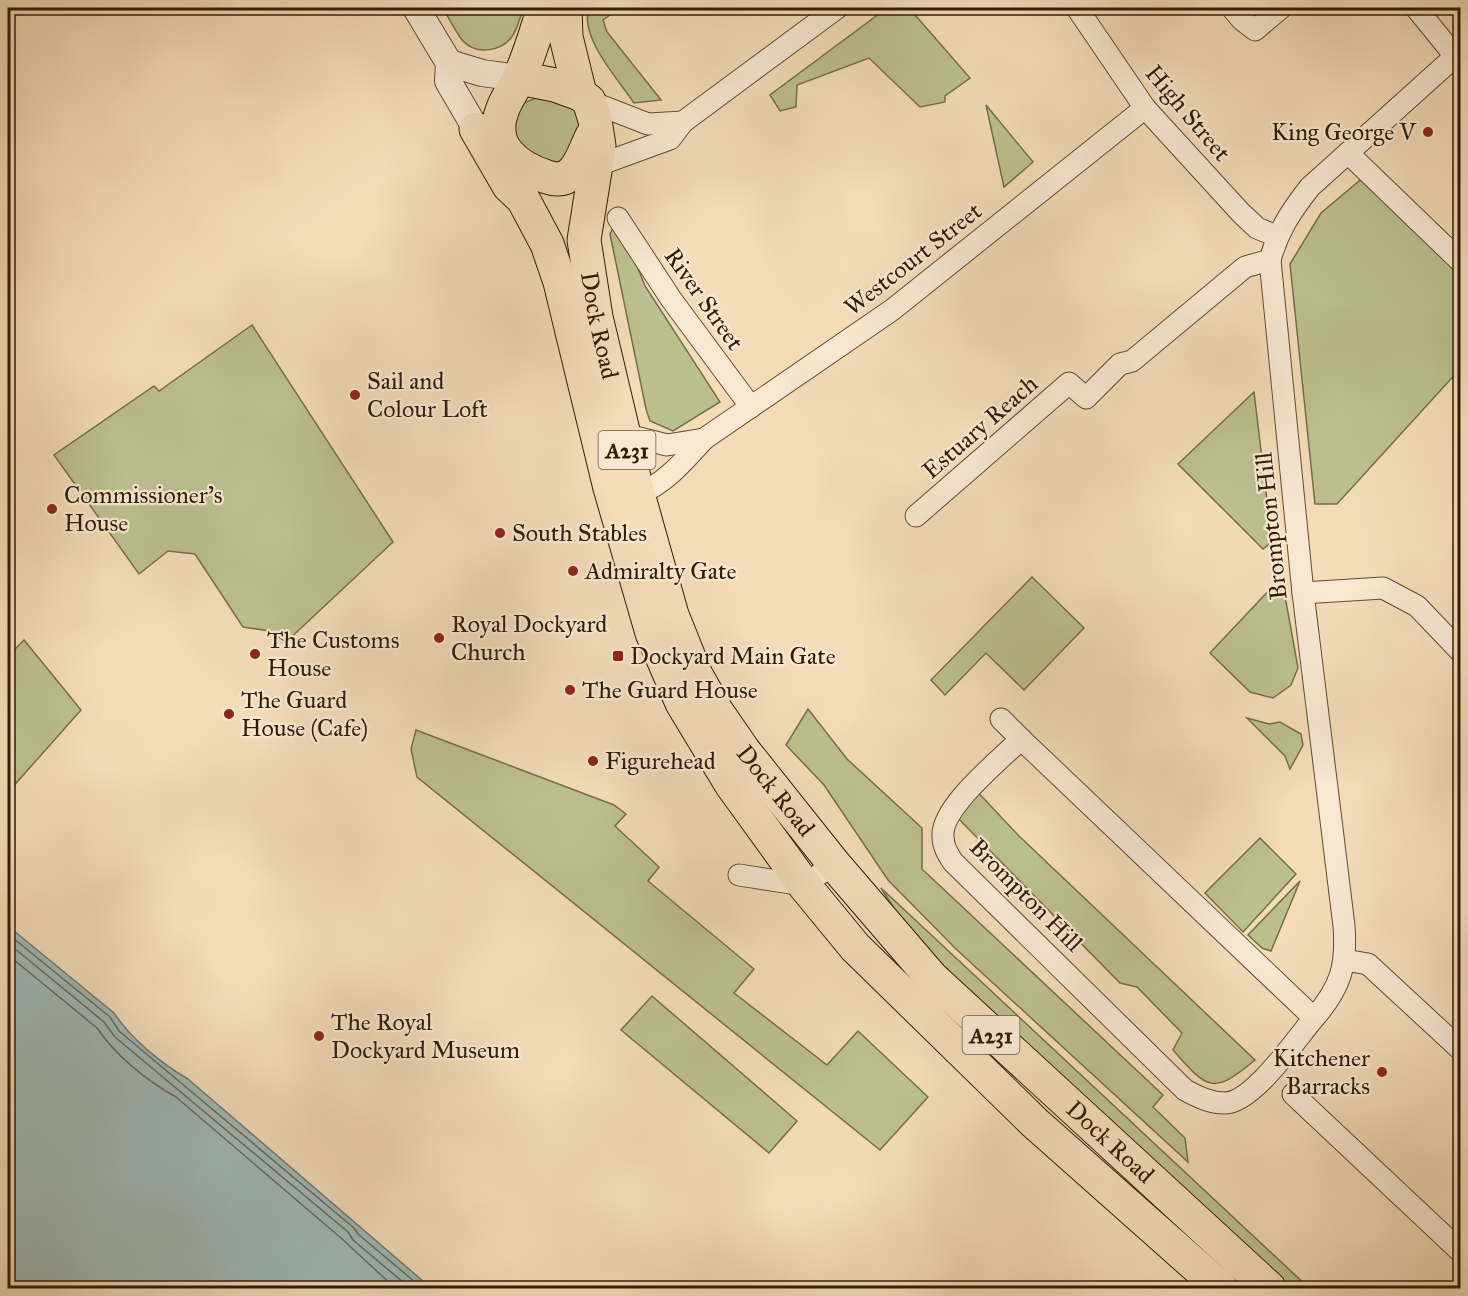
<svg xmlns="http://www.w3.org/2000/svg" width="1468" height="1296" viewBox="0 0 1468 1296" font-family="'IM FELL Great Primer',serif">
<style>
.green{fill:#bcc08f;stroke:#766e4a;stroke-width:1.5}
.water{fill:#9fb9b8;stroke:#737a70;stroke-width:1.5}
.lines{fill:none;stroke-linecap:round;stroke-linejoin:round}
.shore{stroke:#686a5e;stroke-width:1.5}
.minor-casing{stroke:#614c32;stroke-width:23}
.tertiary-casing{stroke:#614c32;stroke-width:28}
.primary-casing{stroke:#301c05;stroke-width:35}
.minor{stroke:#f8e8d2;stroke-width:21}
.tertiary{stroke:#f8e8d2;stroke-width:26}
.primary{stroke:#f4dcb9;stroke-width:33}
.poi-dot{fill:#8f2418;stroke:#f8e8d2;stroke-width:2}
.labels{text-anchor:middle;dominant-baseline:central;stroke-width:4.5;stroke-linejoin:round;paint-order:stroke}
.shield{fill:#f8e8d2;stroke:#6c5942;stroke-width:1.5}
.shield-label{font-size:22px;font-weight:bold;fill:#301c05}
.street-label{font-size:24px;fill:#301c05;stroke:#f8e8d2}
.poi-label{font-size:24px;fill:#301c05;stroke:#f8e8d2;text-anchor:start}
</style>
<rect width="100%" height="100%" fill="#f4dcb9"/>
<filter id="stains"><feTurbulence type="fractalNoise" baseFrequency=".00333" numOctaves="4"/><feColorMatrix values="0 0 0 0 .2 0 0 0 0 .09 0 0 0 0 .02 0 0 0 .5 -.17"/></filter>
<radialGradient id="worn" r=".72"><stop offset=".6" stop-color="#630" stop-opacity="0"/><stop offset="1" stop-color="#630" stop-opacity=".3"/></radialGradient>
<g class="green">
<path d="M443,8H524C520,16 518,27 513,35C503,51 477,56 463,41C455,31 449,18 443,8Z"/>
<path d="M589,8H620L603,20L607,32L661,100L634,103C618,79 579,37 589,8Z"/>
<polygon points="887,8 909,8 970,78 945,96 945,102 920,107 869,58 797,85 796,107 780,111 770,95"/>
<path d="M542,95L573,106L581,128C561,168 565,167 522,155L512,124L522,104Z"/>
<polygon points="986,105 1033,162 1004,187"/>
<polygon points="1365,176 1460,267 1460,369 1337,504 1315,504 1290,264 1321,213"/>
<polygon points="618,218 645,286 720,402 673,431 650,421 646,409 610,234"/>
<polygon points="252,325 393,542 286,642 270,631 243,627 195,554 168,551 139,574 54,455 154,386 159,391"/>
<polygon points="1254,392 1272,542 1263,549 1178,464"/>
<polygon points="1032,577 1084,628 1024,690 986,653 945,695 931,680"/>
<polygon points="1274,585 1285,596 1298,668 1291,685 1273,698 1250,692 1210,653"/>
<polygon points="24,640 81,710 10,790 8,778 8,656"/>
<polygon points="808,709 847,759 922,828 922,869 1163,1095 1153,1107 1185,1138 1188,1162 956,949 888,880 824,785 786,745"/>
<polygon points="1247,718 1269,724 1280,722 1301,734 1303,745 1290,769 1285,756"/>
<polygon points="416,730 614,805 626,814 615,826 659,867 648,881 754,969 734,993 827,1065 858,1031 928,1097 880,1150 417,777 411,749"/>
<path d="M973,787L1018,835L1255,1060C1213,1095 1208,1090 1173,1050L1182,1033L1137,987L1120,983L951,811Z"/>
<polygon points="1260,838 1296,874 1243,932 1205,893"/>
<polygon points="1300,881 1271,951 1262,948 1248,935"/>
<polygon points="881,888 1309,1288 1289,1288 1097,1116 910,933"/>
<polygon points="652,996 797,1121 769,1153 621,1030"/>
</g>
<path class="water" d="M8,926L114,1013C131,1039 162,1064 188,1079L431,1288H8Z"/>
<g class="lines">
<g class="shore">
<polyline points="8,934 110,1017 119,1031 354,1228 358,1234 422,1288"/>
<polyline points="8,943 104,1022 115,1037 348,1232 353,1240 410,1288"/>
<path d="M8,955L97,1028C115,1055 147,1081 176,1097L341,1238L395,1288"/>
</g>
<defs>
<g id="minor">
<polyline points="1077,8 1145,108 1241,213 1257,228 1276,236"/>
<polyline points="1232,8 1242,20 1255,30 1281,8"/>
<polyline points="1416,8 1455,56"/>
<polyline points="589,101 648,124 683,122"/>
<polyline points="1349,154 1460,261"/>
<polyline points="596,166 670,139 683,122 837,8"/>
<polyline points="618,218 671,299 751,407"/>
<polyline points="624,438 635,437 667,445 704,439"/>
<path d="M638,494C664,485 686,459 704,439L892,310L1145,108"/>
<polyline points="916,516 1069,383 1086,398 1120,364 1132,361 1245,267 1270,260"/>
<polyline points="1303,593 1383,588 1417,606 1460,651"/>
<polyline points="1001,719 1021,739"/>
<polyline points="739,875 804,885 834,864"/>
<polyline points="1345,960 1368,964 1460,1049"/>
<path d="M1314,1018L1021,739C1000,760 941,807 943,836C943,847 948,854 953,862L1185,1090C1198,1097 1210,1103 1225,1103C1253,1103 1296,1039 1314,1018C1341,987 1347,966 1344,926L1303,593L1270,260C1278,231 1291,211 1310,187L1460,52"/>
<polyline points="1293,1094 1460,1251"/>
</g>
<g id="tertiary">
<polyline points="416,8 449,63 448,81 476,129"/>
<polyline points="449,63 482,73 519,78"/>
</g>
<g id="primary">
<path d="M544,8C536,31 530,55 519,78C514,89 506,99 502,111C489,146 516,167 547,177C576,187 582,155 592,136"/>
<polyline points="565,8 566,37 580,94"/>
<path id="s1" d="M519,78L555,85L580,94L589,101L595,120L599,146L584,240L596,317L638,494L672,615L696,675L717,712L744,751L834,864L932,978L1269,1288"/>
<polyline points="476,129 509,186 523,199 547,244 560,282 610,488 652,633 682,703 731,784 804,885 855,947 1035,1123 1221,1288"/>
</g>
</defs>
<use href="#minor" class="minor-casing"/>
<use href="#tertiary" class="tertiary-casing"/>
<use href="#primary" class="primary-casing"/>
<use href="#minor" class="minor"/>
<use href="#tertiary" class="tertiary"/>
<use href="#primary" class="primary"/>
</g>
<g class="poi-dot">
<circle cx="1428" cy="132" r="6"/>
<circle cx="355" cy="395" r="6"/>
<circle cx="52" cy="509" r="6"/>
<circle cx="500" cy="533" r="6"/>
<circle cx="573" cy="571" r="6"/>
<circle cx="439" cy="638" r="6"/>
<circle cx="255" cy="654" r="6"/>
<rect x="612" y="650" width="12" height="12" rx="3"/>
<circle cx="570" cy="690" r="6"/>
<circle cx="229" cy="714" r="6"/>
<circle cx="593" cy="761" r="6"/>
<circle cx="319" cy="1036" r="6"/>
<circle cx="1382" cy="1072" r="6"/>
</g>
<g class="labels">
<g class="shield">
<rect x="598.5" y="431" width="57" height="38" rx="4.5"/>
<rect x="962.5" y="1016" width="57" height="38" rx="4.5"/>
</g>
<g class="shield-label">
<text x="627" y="450">A231</text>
<text x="991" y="1035">A231</text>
</g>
<g class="street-label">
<text transform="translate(1188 113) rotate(50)">High Street</text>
<text transform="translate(913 259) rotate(-38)">Westcourt Street</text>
<text transform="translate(704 299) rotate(55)">River Street</text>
<text stroke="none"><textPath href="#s1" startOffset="303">Dock Road</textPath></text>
<text transform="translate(980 427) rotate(-41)">Estuary Reach</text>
<text transform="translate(1271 526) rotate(-96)">Brompton Hill</text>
<text stroke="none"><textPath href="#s1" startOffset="807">Dock Road</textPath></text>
<text transform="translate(1026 895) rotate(45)">Brompton Hill</text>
<text stroke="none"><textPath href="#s1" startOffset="1293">Dock Road</textPath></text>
</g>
<g class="poi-label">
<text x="1416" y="132" text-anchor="end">King George V</text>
<text x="367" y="381">Sail and<tspan x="367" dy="28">Colour Loft</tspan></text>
<text x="64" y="495">Commissioner's<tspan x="64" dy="28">House</tspan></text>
<text x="512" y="533">South Stables</text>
<text x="585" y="571">Admiralty Gate</text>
<text x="451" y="624">Royal Dockyard<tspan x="451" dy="28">Church</tspan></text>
<text x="267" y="640">The Customs<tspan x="267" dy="28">House</tspan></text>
<text x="630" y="656">Dockyard Main Gate</text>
<text x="582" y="690">The Guard House</text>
<text x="241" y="700">The Guard<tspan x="241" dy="28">House (Cafe)</tspan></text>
<text x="605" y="761">Figurehead</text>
<text x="331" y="1022">The Royal<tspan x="331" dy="28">Dockyard Museum</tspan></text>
<text x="1370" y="1058" text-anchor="end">Kitchener<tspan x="1370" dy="28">Barracks</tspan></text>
</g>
</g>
<rect width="1468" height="1296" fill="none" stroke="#f4dcb9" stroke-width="30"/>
<rect x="9" y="9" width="1450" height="1278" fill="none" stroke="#301c05" stroke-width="3"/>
<rect x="15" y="15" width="1438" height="1266" fill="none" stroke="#301c05" stroke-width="1.5"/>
<rect width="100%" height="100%" filter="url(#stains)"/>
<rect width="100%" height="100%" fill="url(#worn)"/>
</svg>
